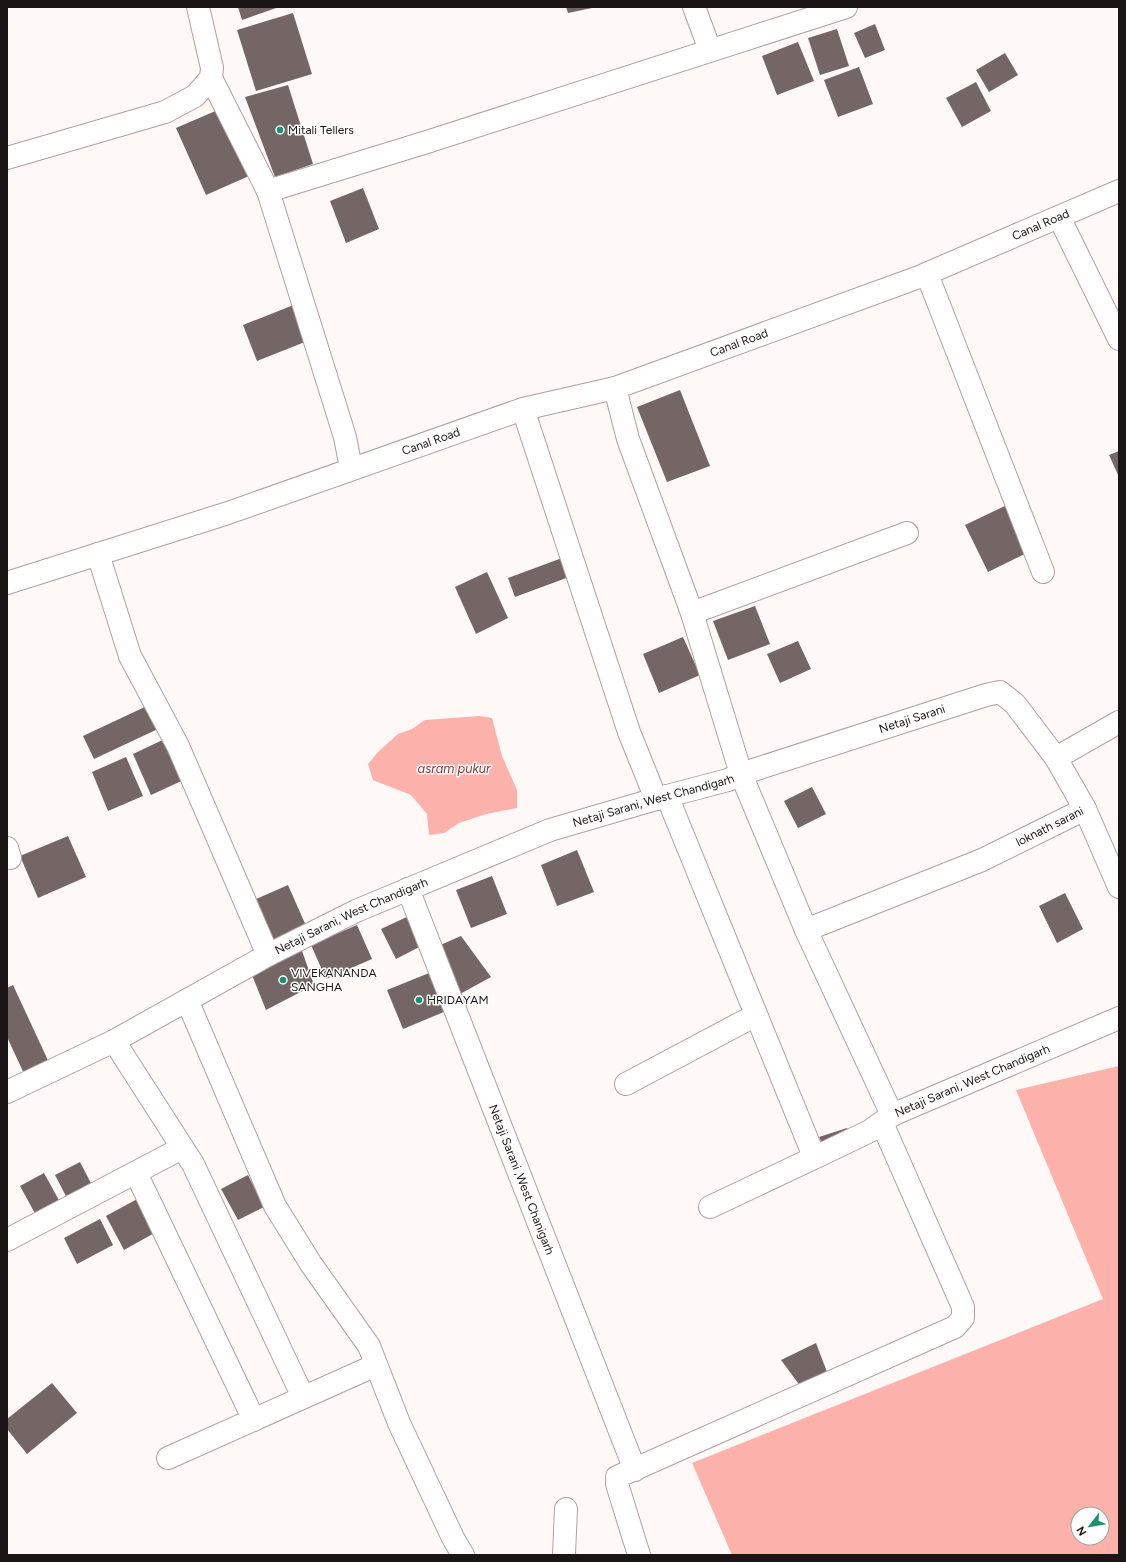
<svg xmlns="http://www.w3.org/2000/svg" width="1126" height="1562" viewBox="0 0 1126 1562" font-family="Figtree,sans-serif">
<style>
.water{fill:#fdb1ab;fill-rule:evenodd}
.building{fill:#746665}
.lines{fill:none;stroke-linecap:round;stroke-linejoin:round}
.street-casing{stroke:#b0a09f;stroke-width:24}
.secondary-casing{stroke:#b0a09f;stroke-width:24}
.street{stroke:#fff;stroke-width:22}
.secondary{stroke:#fff;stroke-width:22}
.poi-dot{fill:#1d9071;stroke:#fff;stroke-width:1.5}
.labels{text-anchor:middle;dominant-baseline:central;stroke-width:3;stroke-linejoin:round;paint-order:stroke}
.poi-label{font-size:12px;fill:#1b1615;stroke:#fff;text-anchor:start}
.street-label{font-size:12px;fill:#1b1615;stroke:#fff}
.water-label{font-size:13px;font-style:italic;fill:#8c3432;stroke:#fff}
</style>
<rect width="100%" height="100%" fill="#fef8f7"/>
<g class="water">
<polygon points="479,716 492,718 502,756 517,790 517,808 486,814 459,823 444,833 429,835 427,814 411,795 373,780 368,764 378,752 398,734 412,729 425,720"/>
<path d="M1119,1066V1555H732L692,1463L1103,1299L1016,1090ZM1078,1514H1102V1538H1078Z"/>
</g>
<g class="building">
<polygon points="238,7 279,7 242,20"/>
<polygon points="566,7 592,7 592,8 568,13"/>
<polygon points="293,13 312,74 256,91 237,30"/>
<polygon points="875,24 885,50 865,58 854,33"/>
<polygon points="837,29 849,66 820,75 808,38"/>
<polygon points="798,42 814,81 777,95 762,56"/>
<polygon points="1005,53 1018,75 989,92 976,70"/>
<polygon points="859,67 873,104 838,117 824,80"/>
<polygon points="976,82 991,111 962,127 946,98"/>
<polygon points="288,85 313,164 275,177 245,97"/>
<polygon points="220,109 249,176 206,195 176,128"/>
<polygon points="363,188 379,229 346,243 330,201"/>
<polygon points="306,300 320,336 257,361 243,325"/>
<polygon points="680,390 710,466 667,482 637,407"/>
<polygon points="1119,451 1119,477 1109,455"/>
<polygon points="1009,504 1031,551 988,572 965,525"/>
<polygon points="562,558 569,577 515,597 508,578"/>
<polygon points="487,572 508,618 476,634 455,587"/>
<polygon points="755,606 770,644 728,660 713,621"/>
<polygon points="683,637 700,675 659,693 643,654"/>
<polygon points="798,641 811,669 780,683 767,654"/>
<polygon points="149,705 160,728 94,759 83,736"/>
<polygon points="169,737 188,778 151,795 133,754"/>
<polygon points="126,757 143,796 108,811 92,772"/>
<polygon points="812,787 826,814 798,828 784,801"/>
<polygon points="68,836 86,877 38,898 20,856"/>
<polygon points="577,850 594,892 557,906 541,865"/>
<polygon points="492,876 507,914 471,928 456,890"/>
<polygon points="288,885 307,928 273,943 254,900"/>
<polygon points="1065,893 1083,929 1057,943 1039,906"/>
<polygon points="411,915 425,944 396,959 381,929"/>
<polygon points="357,925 372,959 326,979 311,945"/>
<polygon points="461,936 491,977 460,994 438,946"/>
<polygon points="301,948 314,985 266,1010 252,975"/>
<polygon points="434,971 451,1009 403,1029 387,990"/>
<polygon points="13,985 52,1069 27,1080 7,1037 7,988"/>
<polygon points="847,1128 851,1136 825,1149 819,1137"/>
<polygon points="80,1162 94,1189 69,1202 55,1175"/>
<polygon points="44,1173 61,1204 37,1217 20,1186"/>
<polygon points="248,1175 264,1207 238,1220 221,1189"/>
<polygon points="139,1198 158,1231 124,1250 106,1216"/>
<polygon points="100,1219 113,1245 77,1264 64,1238"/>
<polygon points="816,1343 827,1372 801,1387 781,1360"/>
<polygon points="52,1383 77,1413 27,1454 7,1429 7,1419"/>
</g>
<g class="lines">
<defs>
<g id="street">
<polyline points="694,7 710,50"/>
<polyline points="211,78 268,191 345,437 351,468"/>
<polyline points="268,191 430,141 846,7"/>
<polyline points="1059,217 1119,339"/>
<polyline points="927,274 1043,572"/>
<path id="s1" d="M615,388L628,439L692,613L741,774L986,695L1000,692L1015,704L1056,758"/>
<polyline points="523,409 629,732 656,799"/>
<polyline points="98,554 130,656 178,746 268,955"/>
<polyline points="692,613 907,533"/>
<polyline points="667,796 811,1149 814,1154 820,1155 870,1131 892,1115"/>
<polyline points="1085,809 1119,887"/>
<polyline points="7,848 10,858"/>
<path id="s2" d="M408,889L635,1470"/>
<path id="s3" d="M806,930L982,860L1085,809L1056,758L1119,722"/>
<polyline points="187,1000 275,1206 311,1264 369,1346 399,1423 453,1538 463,1555"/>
<polyline points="114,1041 193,1164 303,1397"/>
<polyline points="626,1084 756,1015"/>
<path id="s4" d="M7,1092L114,1041L268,955L356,911L550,830L656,799L728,780L741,774L806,930L892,1115L1119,1018"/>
<polyline points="136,1173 254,1420"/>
<polyline points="710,1207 820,1155"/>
<polyline points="7,1240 182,1148"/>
<polyline points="168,1458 376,1365"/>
<polyline points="564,1555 566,1509"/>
<polyline points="639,1555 617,1484 617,1477 955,1327 963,1318 963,1307 882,1123"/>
</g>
<g id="secondary">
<polyline points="7,158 165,112 195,96 211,78 212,68 198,7"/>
<path id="s5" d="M7,583L228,513L523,409L615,388L919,277L1119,191"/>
</g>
</defs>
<use href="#street" class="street-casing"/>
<use href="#secondary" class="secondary-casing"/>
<use href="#street" class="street"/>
<use href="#secondary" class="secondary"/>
</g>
<g class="poi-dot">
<circle cx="280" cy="130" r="4"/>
<circle cx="283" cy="980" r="4"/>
<circle cx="419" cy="1000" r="4"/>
</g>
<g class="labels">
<g class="poi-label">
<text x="288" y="130">Mitali Tellers</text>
<text x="291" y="973">VIVEKANANDA<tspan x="291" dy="14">SANGHA</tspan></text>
<text x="427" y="1000">HRIDAYAM</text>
</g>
<g class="street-label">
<text stroke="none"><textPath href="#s5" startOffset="1095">Canal Road</textPath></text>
<text stroke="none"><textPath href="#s5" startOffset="771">Canal Road</textPath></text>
<text stroke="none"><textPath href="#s5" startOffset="447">Canal Road</textPath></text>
<text stroke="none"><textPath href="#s1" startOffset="586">Netaji Sarani</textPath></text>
<text stroke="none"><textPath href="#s4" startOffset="711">Netaji Sarani, West Chandigarh</textPath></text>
<text stroke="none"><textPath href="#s3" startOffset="265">loknath sarani</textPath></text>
<text stroke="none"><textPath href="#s4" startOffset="387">Netaji Sarani, West Chandigarh</textPath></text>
<text stroke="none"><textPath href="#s4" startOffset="1263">Netaji Sarani, West Chandigarh</textPath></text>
<text stroke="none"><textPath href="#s2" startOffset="312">Netaji Sarani ,West Chanigarh</textPath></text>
</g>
<g class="water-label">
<text x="454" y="768">asram pukur</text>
</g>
</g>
<rect width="1126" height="1562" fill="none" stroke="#1b1615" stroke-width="16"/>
<g transform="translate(1090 1526) rotate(239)"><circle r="19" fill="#ffffff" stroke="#a4a2a1"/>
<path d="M0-3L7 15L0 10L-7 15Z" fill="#1d9071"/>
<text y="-6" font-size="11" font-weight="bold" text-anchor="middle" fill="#1b1615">N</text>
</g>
</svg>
